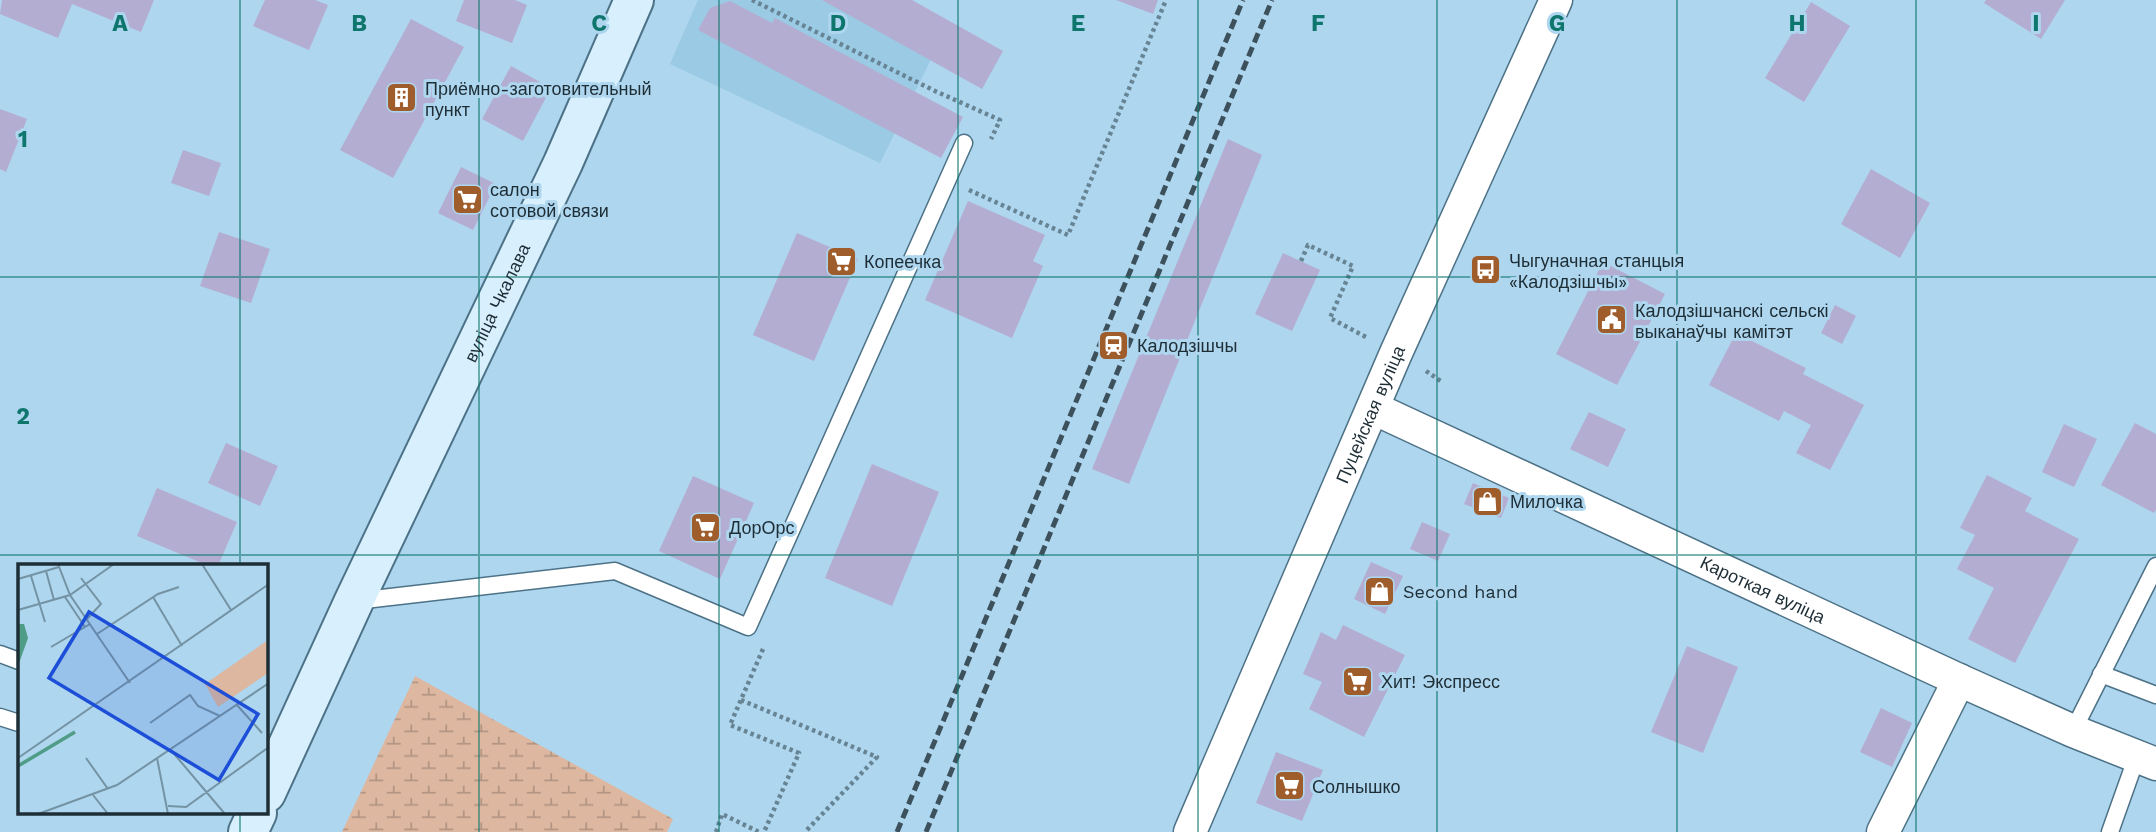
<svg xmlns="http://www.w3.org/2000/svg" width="2156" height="832" viewBox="0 0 2156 832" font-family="'Work Sans',sans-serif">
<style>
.built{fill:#9acae4}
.wetland{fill:url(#wetland-marsh)}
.building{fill:#b4add2}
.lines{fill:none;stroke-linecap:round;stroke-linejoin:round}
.lane-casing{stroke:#4d7287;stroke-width:19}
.street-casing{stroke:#4d7287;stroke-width:35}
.secondary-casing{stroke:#4d7287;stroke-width:42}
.path{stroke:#678494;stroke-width:4.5;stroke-dasharray:3.5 3.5;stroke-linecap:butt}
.lane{stroke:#fff;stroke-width:16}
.street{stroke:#fff;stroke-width:32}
.secondary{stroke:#d8f0fd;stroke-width:38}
.rail{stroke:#3c515c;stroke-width:5;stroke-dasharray:10 5;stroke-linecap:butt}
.grid{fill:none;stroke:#0f766e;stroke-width:2;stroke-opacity:0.55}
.labels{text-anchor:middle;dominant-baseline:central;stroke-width:6;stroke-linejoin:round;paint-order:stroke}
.poi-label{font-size:18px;fill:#1e2e36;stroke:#aed6ee;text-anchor:start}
.street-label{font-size:18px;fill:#1e2e36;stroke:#aed6ee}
.inset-river{fill:none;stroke:#4f9c87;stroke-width:3.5}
.inset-road{fill:none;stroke:#7493a4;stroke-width:2}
.view{fill:#1d4ed8;fill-opacity:0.15;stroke:#1d4ed8;stroke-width:3.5}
.inset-edge{fill:none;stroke:#1e2e36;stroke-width:3.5}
.grid-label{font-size:23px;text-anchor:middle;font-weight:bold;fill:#0f766e;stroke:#aed6ee;stroke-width:6;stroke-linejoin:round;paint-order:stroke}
</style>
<defs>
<pattern id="wetland-marsh" width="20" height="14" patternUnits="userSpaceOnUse" patternTransform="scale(1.75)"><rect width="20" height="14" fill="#ddb7a0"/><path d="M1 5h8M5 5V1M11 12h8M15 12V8" fill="none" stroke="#b39583"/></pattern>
</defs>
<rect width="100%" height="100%" fill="#aed6ee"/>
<polygon class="built" points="698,0 887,0 946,29 880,163 670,64"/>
<polygon class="wetland" points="415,676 673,819 667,832 342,832"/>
<g class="building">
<polygon points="2,0 154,0 141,32 72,4 58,38 0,14"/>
<polygon points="265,0 315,0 328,5 309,50 253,26"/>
<polygon points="464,0 515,0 527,5 512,43 456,21"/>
<polygon points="822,0 912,0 1003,51 982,89"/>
<polygon points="1116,0 1158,0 1153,14"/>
<polygon points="1986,0 2065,0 2041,39 1984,3"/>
<polygon points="730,1 772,23 775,18 963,117 941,158 698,30 710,8"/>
<polygon points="1811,2 1850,26 1804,102 1765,78"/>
<polygon points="411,19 464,47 393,178 340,150"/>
<polygon points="511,66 551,88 523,141 482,119"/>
<polygon points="0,109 27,119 6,172 0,169"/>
<polygon points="1228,139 1262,155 1129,484 1092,469"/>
<polygon points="183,150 221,163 209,196 171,183"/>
<polygon points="461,167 496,184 473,230 438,213"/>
<polygon points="1871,169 1930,203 1900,258 1841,224"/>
<polygon points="968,201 1045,235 1033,261 1043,266 1012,338 925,300"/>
<polygon points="219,232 270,249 251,303 200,286"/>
<polygon points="797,233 858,259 814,361 753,335"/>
<polygon points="1283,253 1320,270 1292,331 1255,314"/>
<polygon points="1603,262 1665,294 1617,385 1556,354"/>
<polygon points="1835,305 1856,316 1842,344 1821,333"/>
<polygon points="1736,333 1806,368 1803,374 1864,405 1830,470 1796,453 1811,425 1784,411 1779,421 1709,385"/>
<polygon points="1589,412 1626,429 1608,467 1570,449"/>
<polygon points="2135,423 2156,434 2156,510 2154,513 2101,485"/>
<polygon points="2064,424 2097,439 2074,487 2042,472"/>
<polygon points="226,443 278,466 260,506 208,483"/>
<polygon points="872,464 939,492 892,606 825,578"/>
<polygon points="1987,475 2032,498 2025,511 2079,539 2015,663 1968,639 1994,588 1957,569 1975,535 1960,528"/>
<polygon points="693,476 754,503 720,579 659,551"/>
<polygon points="1473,483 1509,498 1501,518 1464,504"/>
<polygon points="157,488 237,522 218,566 209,566 137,536"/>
<polygon points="1422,522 1450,534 1438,561 1410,549"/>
<polygon points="1371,562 1403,576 1385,614 1354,599"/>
<polygon points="1343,625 1405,655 1364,737 1309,709 1322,682 1303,674 1321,632 1336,640"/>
<polygon points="1687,646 1738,667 1703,753 1651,732"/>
<polygon points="1881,708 1912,723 1892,767 1860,752"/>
<polygon points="1276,752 1323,770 1302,821 1256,803"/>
</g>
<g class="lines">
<defs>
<g id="lane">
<polyline points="356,601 615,571 748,627 964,143"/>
<polyline points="0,654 19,661"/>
<polyline points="2101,674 2156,695"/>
<polyline points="0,717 19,723"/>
<polyline points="2073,731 2156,566"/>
<polyline points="2110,832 2137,756"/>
</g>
<g id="street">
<path id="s1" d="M1373,408L1959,680L2073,731L2156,764"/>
<path id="s2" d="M1190,832L1396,353L1556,0"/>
<polyline points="1883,832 1959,680"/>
</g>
<g id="secondary">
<path id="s3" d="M266,793L354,601L563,163L634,0"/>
<polyline points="248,832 257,813"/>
</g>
</defs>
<use href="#lane" class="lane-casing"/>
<use href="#street" class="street-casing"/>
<use href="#secondary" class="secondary-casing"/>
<g class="path">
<polyline points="752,0 935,91 1000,120 991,139"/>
<polyline points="969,190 1068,235 1166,0"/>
<polyline points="1301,261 1308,245 1353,266 1330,318 1366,337"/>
<polyline points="1474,264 1486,270"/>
<polyline points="1426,371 1442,382"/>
<polyline points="763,649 730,725 799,753 764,832"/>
<polyline points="741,700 877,757 805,832"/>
<polyline points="716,832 722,814 759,832"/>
</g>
<use href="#lane" class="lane"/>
<use href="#street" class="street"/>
<use href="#secondary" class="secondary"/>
<g class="rail">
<polyline points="897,832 1243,0"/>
<polyline points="926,832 1272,0"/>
</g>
</g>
<path class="grid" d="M240,0V566M479,0V832M719,0V832M958,0V832M1198,0V832M1437,0V832M1677,0V832M1916,0V832M0,277H2156M0,555H2156M240,813V832"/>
<defs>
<symbol id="building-square" viewBox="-11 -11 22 22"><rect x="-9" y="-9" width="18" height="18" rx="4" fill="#a05d2c" stroke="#aed6ee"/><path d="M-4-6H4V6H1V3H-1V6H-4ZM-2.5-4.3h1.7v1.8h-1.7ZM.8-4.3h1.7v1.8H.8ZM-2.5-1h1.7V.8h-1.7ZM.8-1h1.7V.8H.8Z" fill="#fff"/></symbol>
<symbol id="supermarket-square" viewBox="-11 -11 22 22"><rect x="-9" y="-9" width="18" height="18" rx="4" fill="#a05d2c" stroke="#aed6ee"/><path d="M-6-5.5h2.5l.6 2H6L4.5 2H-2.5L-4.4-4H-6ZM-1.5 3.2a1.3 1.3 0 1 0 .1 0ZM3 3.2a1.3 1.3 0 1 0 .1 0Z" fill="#fff"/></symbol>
<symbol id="bus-square" viewBox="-11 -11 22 22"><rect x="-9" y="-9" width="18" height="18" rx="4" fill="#a05d2c" stroke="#aed6ee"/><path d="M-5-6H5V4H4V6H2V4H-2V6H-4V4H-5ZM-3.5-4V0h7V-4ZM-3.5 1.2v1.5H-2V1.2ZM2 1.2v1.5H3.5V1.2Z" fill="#fff"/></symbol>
<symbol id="civic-square" viewBox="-11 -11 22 22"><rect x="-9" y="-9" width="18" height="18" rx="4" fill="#a05d2c" stroke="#aed6ee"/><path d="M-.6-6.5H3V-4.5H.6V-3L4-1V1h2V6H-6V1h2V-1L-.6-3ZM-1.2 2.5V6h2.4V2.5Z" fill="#fff"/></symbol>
<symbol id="station-square" viewBox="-11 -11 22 22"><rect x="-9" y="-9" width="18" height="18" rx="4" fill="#a05d2c" stroke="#aed6ee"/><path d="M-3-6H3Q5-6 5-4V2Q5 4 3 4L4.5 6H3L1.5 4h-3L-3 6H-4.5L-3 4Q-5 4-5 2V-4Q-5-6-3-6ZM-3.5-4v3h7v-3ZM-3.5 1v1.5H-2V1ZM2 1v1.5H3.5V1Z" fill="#fff"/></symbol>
<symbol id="shop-square" viewBox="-11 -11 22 22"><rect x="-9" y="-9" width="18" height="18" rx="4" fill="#a05d2c" stroke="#aed6ee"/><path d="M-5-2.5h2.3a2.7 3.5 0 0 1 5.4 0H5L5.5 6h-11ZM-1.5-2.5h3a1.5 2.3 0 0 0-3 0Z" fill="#fff"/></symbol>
</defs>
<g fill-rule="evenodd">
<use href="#building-square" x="384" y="80" width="35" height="35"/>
<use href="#supermarket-square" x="450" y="182" width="35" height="35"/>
<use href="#supermarket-square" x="824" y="244" width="35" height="35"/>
<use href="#bus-square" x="1468" y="252" width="35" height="35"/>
<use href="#civic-square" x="1594" y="302" width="35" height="35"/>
<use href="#station-square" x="1096" y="328" width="35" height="35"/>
<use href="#shop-square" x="1470" y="484" width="35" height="35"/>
<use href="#supermarket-square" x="688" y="510" width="35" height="35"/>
<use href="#shop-square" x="1362" y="574" width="35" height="35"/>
<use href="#supermarket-square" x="1340" y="664" width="35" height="35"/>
<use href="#supermarket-square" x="1272" y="768" width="35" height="35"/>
</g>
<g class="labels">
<g class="poi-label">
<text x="425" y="88">Приёмно-заготовительный<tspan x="425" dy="21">пункт</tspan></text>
<text x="490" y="189">салон<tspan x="490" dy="21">сотовой связи</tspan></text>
<text x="1509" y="260">Чыгуначная станцыя<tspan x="1509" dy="21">«Калодзішчы»</tspan></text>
<text x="864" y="261">Копеечка</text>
<text x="1635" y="310">Калодзішчанскі сельскі<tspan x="1635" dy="21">выканаўчы камітэт</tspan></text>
<text x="1137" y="345">Калодзішчы</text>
<text x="1510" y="501">Милочка</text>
<text x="729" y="527">ДорОрс</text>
<text x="1403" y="591">Second hand</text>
<text x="1381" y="681">Хит! Экспресс</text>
<text x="1312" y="786">Солнышко</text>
</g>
<g class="street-label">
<text stroke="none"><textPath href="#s3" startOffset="542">вуліца Чкалава</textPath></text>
<text stroke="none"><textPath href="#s2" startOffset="455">Пуцейская вуліца</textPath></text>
<text stroke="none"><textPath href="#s1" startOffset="430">Кароткая вуліца</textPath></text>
</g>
</g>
<g transform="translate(18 564)">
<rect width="250" height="250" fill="#aed6ee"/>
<path d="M250,76V109L200,143L187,120Z" fill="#ddb7a0"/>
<path d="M0,60H6L10,74L0,102Z" fill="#4f9c87"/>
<path class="inset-river" d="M0,202L57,168"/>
<path class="inset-road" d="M40,0L52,31L112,119M184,0L213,46M28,7L36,36M13,12L27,58M63,14L83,40L69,55M0,15L41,3M47,33L67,63M135,33L164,82M0,46L52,31L96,0M79,70L140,30L161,23M33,83L72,60M218,140L244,169M132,159L172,131L180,142L202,152M152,185L207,250M0,194L251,20M68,194L90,225M139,194L150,250M75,231L90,250M150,242L168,243L251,183M20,250L99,221L251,119"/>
<path class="view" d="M71,48L240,150L201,216L31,114Z"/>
<rect width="250" height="250" class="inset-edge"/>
</g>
<g class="grid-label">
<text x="120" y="31">A</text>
<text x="359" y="31">B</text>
<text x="599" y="31">C</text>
<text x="838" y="31">D</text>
<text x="1078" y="31">E</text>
<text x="1318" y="31">F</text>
<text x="1557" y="31">G</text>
<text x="1797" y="31">H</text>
<text x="2036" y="31">I</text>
<text x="23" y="147">1</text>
<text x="23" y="424">2</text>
</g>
</svg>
